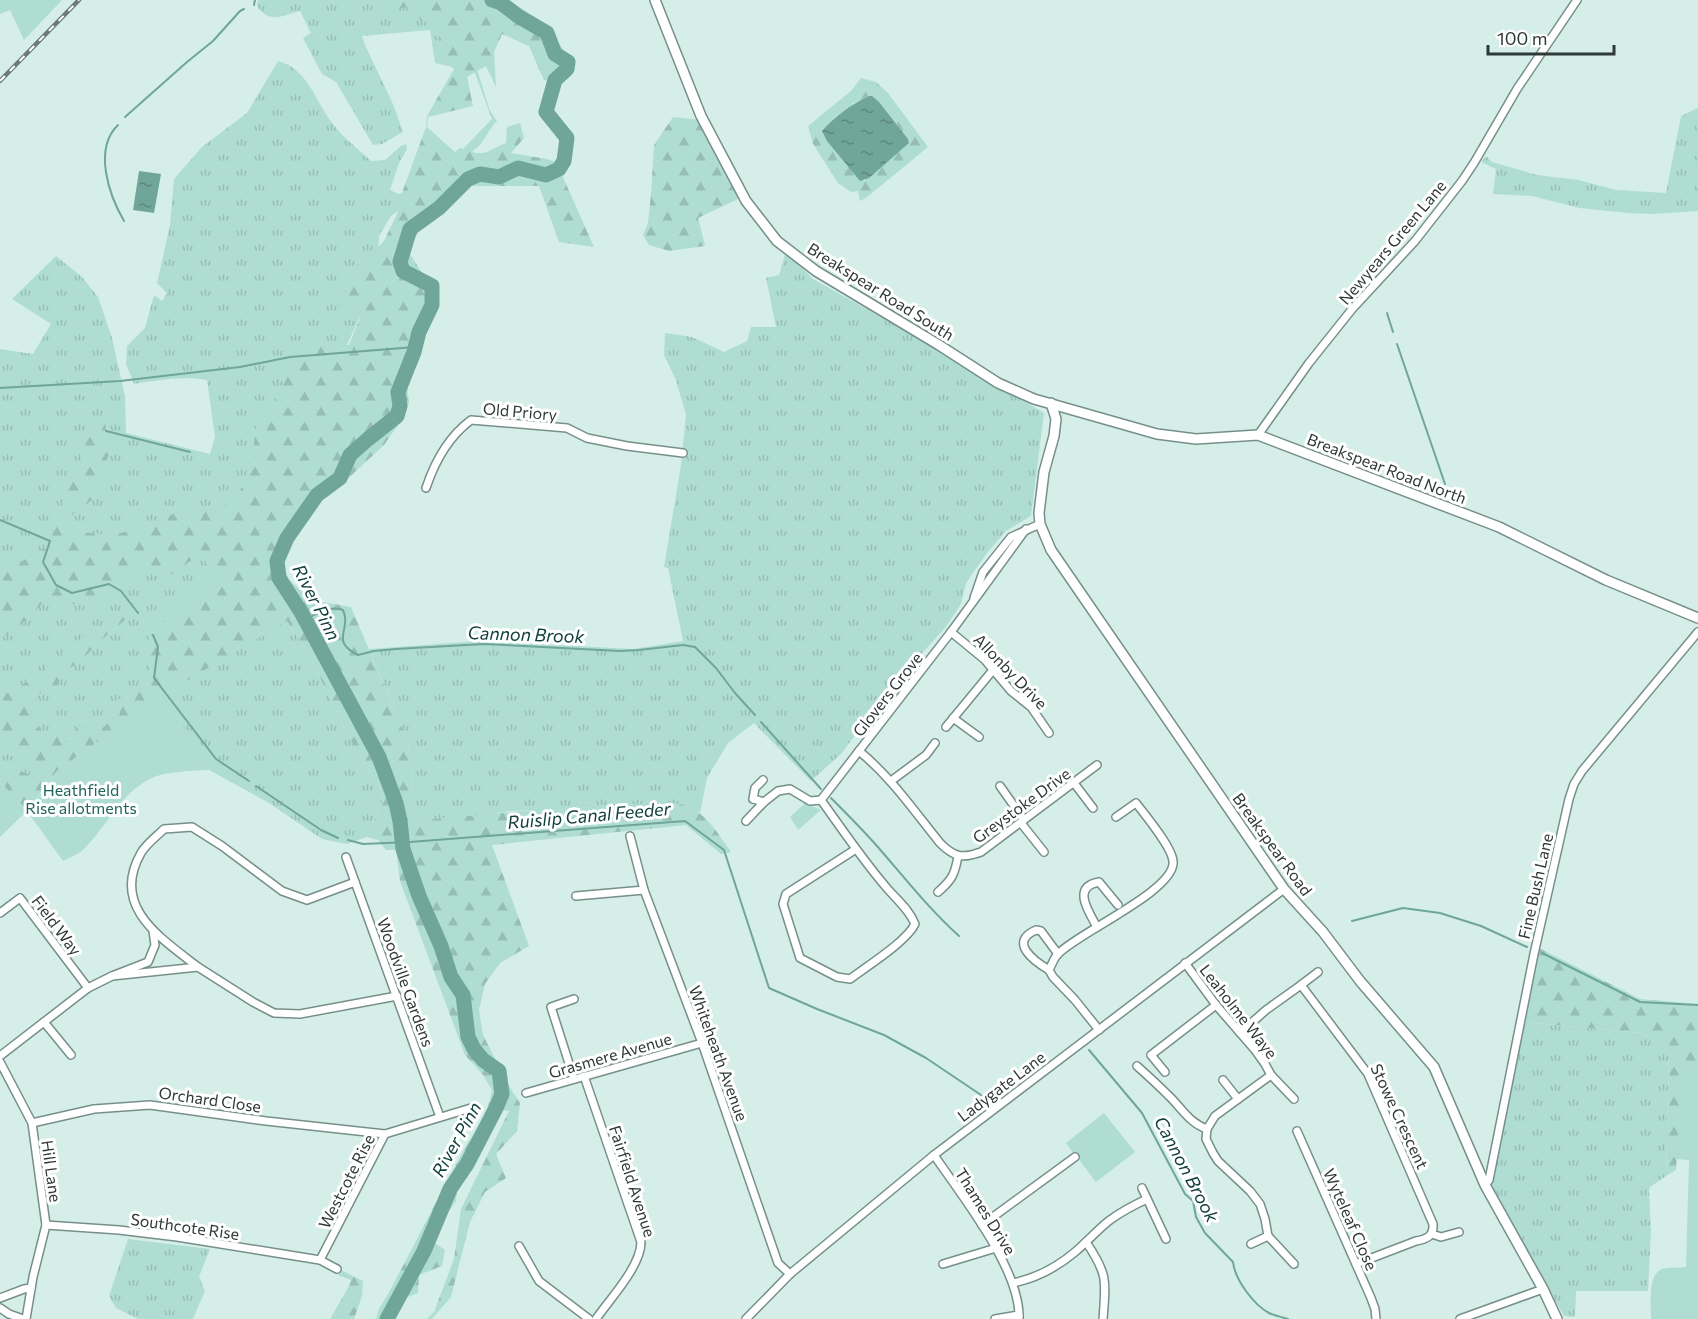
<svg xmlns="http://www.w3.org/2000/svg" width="1698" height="1319" viewBox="0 0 1698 1319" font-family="Commissioner,sans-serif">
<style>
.grass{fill:url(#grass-tufts)}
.forest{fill:url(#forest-firs);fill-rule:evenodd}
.green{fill:#afddd2}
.water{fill:url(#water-ripples)}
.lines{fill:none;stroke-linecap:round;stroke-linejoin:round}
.stream{stroke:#70a59a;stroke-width:2}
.river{stroke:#70a59a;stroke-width:15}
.street-casing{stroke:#778f8a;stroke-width:10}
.secondary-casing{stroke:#778f8a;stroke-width:12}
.street{stroke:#fff;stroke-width:7}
.secondary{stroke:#fff;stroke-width:9}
.rail-casing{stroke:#6b7b77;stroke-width:4.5}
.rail{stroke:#fff;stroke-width:2;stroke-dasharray:7;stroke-linecap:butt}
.labels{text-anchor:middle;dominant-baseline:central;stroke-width:6;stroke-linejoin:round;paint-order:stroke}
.street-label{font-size:16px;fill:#2f3937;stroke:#fff}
.park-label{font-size:16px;fill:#1f6458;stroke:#fff}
.water-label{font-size:18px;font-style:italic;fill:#104138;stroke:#fff}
</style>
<defs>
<pattern id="grass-tufts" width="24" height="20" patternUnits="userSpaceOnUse" patternTransform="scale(1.5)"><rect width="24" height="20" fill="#afddd2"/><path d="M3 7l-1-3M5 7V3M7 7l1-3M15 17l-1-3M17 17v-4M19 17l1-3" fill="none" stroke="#97beb5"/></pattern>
<pattern id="forest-firs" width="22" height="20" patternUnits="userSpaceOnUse" patternTransform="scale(1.5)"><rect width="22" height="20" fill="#afddd2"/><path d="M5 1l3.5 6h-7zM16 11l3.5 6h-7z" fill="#97beb5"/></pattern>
<pattern id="water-ripples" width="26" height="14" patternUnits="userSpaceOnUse" patternTransform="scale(1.5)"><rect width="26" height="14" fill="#70a59a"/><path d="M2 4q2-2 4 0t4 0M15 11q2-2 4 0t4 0" fill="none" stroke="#5c877e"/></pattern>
</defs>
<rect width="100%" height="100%" fill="#d5efe8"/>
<g class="grass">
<path d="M258,0H447L476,66L490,111L497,121C489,129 486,138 478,147L391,216L379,236L378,253L368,299L319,406L269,546L287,621L308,653L356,751L380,787L383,800L367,837L347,844L322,839L269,803L209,770L164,695L57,771L0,782V349L33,354L51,324L12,299L56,256L82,277L98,297L112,338L125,396L126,433L210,454L215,437L207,380C183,376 159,380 134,384L126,364L127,346L145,328L154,295L162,301L167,293L157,283L170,225L174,179L202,147L247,113L278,61C309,69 315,102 333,124C343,138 359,149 371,161L385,160L401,146L406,144L407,149L399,163L390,190L399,194L429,184L492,119L473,68H457L435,63L430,30L362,36L365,45L393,104L403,132L382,144L373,145L336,82L322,74L303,38L311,33L300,11C282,16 269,24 257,6Z"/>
<polygon points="1698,108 1698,211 1652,214 1628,213 1579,208 1532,196 1493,194 1496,169 1481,162 1486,156 1492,162 1537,175 1579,180 1616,190 1666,193 1681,116"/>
<polygon points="786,251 813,279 943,352 1044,413 1031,516 1006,531 987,553 966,583 961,604 945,628 885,694 842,753 811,781 754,723 728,743 707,778 700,813 685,805 509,811 479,816 422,820 416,813 412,789 411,763 408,742 369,649 479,641 633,649 683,641 668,568 664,567 681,465 686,415 676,380 664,355 665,333 692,337 724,352 747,341 751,327 776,327 766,278 779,275"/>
<polygon points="1525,1022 1641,1033 1669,1051 1666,1176 1650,1187 1649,1190 1651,1231 1648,1291 1576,1291 1575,1317 1564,1316 1491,1190"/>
<polygon points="128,1239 210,1249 199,1277 205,1291 193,1319 138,1319 116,1308 109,1296"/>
</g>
<g class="forest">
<path d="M375,0H508L549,27L564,51L573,61L571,71L560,84L544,80L529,46L502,34L494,52L496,87L486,66L467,77L473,106L428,117L427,127L455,152L460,148C487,158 483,152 506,143L507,127L520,123L524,138L511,153L547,159L568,166L562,175L594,247L559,242L539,186H468L431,222L419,230L413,242L410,254L421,271L438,285V306L425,336L418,360L407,384L409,402L403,418L384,445L341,485L313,508L296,537L287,548L282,561L289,580L308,596L317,601L351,607L408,742L411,763L412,789L416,813L422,820C497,815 571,803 646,804C657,804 678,802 687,806C707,814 719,835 731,852L721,854L686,825L492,845L529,946L500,963L485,984L479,1010L483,1035L509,1086L520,1103L517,1131L496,1154L506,1178L485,1192L470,1222L451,1297L432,1319H427L434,1312L454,1259L461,1209L509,1111L501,1110L473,1167L457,1191L456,1201L442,1221L432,1241L445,1250L442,1266L419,1275L418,1293L403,1299L394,1319H376L379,1309L388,1294C413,1248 436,1201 461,1155C473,1132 488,1117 492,1090L483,1075L465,1055L400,881L396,850H386L378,840L367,837L383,800L380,787L356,751L308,653L287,621L164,694L111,732L101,737L97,732L120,714L117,700L133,694L148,679L150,664L147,641L159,626L171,618L212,578L202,553L172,574L140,570L113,594L88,606L45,600L30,617L4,637L0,638V575L44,548L48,541L51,526L61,509L65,492L66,481L79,467L84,444L91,426L105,422L109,454L92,500L68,518L69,531L111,535L152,526L166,516L189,510L234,504L255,458L254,446L255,430L268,411L284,382L286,371L304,350L315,345H349L361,315L348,314L339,305L356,266L369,257L384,241L397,214L400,198L426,127L427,116L454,69L440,58L439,36L436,25L420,20L415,6L383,11Z"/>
<path d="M861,78L876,82L888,93L928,147L866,198L860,201L858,191L851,192L838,183L813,144L808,126L851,91ZM869,96L879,102L908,139L909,143L864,181L826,127L836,116L850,108L854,103Z"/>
<polygon points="673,117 703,120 740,198 698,218 705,246 669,251 649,245 643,235 648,223 651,194 654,145"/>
<path d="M123,616L125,620L101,640L79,663L68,669L57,685L39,694L30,712L38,728L52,737L58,736L70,745L79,725L91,729L96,743L57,771L27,811L0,782V763L30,775L37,768L31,756L0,742V695C21,693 65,650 85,636C96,628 110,623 123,616Z"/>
<polygon points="1539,948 1640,999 1698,1004 1698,1062 1683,1062 1676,1170 1666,1176 1669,1051 1641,1033 1525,1022"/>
<polygon points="341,1270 363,1281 362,1296 354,1319 330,1319 349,1286 351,1280 338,1275"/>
</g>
<g class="green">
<polygon points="0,0 62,0 24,40 10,10 0,14"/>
<path d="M164,694L209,770C191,771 170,771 154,777C121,791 107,827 83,850C77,855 69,858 63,861L27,811L0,837V782L28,811L57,771Z"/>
<polygon points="805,803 821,810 798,830 790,817"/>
<path d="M1683,1061L1698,1062V1319H1651C1651,1306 1647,1275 1662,1269C1668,1267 1679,1268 1686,1267L1689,1160L1676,1159Z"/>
<polygon points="1104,1113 1135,1152 1096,1182 1066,1143"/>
</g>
<g class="water">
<path d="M869,96H872L879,102L908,139L909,143L869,178L860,181L827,141L822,131C834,117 853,103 869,96Z"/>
<polygon points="139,171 161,174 154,213 133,210"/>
</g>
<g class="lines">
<g class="stream">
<polyline points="254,5 255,0"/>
<polyline points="125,117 187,62 213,41 240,11 244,9"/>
<path d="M118,125C93,149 109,195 124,221"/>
<polyline points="1387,313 1393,332"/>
<polyline points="1397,344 1445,484"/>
<polyline points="0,388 120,381 240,367 290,357 415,347"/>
<polyline points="106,431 190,452"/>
<polyline points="0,520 50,541 43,562 56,585 72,593 109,584 121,591 138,613"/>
<path d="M304,620C316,614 330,605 343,610C352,630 329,641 358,655L374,651L396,649L484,644L620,651L639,650L683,645L695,647L716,668L735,693L755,715"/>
<polyline points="153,635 158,647 154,678 216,759 249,781"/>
<polyline points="761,722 821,789"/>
<polyline points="256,786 321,830 338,838"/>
<path d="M831,798C847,814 862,829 877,846C904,877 928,908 959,936"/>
<polyline points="348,840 363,844 410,842 685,821 724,850 769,988 817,1009 884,1035 926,1058 984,1097"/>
<polyline points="1352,921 1403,908 1440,913 1481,926 1527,947"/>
<polyline points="1542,953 1640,1002 1698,1005"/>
<path d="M1089,1050L1142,1113L1185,1194L1193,1201L1196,1217L1205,1233L1233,1262C1235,1280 1254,1305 1269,1313C1275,1316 1282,1317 1288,1319"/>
</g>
<polyline class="river" points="387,1319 424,1251 450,1189 467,1164 496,1108 502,1094 499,1071 483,1060 474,1049 468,1037 463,995 451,977 441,946 419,896 403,849 400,821 396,803 379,757 301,612 279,578 277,561 287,538 317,495 340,478 350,455 368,439 397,416 400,406 398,392 414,352 419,332 432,305 432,286 403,271 400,262 410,229 439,208 468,179 480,174 499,177 518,168 546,175 559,169 564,161 567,138 546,112 555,80 567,69 568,62 555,54 547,33 518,16 501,3 492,0"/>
<defs>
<g id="street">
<polyline points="1258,435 1309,363 1353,308 1415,241 1462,181 1474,163 1517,89 1577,0"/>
<path d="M426,488C435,461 448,437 471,420L567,428L587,438L627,446L683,453"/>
<polyline points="974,598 983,572 1011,537 1040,524"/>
<polyline points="951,632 985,660 1011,691 1031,707 1049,733"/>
<polyline points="953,718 979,737"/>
<polyline points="946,727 993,670"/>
<path d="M859,751C891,777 914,811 940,843C954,857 962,859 981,852L1097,765"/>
<polyline points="763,780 755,788 753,799 764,802"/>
<polyline points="891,781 926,755 935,743"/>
<polyline points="1074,783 1093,808"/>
<polyline points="1000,786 1024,820"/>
<path d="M821,800C842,829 862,859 886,887C896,899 909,909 915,924C906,942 867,966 850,979L837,977L800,958L783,904L786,894L856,849"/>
<polyline points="821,800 951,632 1026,529"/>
<polyline points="746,821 764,802 778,791 790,789 810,801 821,800"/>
<polyline points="1021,823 1044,852"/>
<polyline points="630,836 644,890 702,1043 778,1263 790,1274"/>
<polyline points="346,857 440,1117"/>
<path d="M938,892C952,880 955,874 958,856"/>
<polyline points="576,896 644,890"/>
<polyline points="0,913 20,898 88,988"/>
<path d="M1097,927C1089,912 1071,887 1099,882L1118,905"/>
<polyline points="1185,963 1216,1005 1255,1050 1265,1064 1271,1075 1294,1099"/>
<path d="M198,967C161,938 110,907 141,853C146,844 157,836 164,829L192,827L222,846L282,891L307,900L355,882"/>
<path d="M1049,970C1034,961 1008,942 1036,930L1041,931L1058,954"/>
<polyline points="112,976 198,967 253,1002 274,1013 300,1014 397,996"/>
<polyline points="1301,985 1318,972"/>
<polyline points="44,1022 71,1055"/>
<path d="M1099,1030L1075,1000L1053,977L1049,970C1052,964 1054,958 1058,954C1077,933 1177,890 1173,861C1172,847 1145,815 1136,803L1116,817"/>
<path d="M1240,1033L1266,1010L1301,985L1368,1074L1433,1224C1434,1236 1427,1239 1416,1241L1356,1264"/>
<polyline points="0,1056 88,988 112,976 148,962 155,945 153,931"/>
<polyline points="0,1062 32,1123 46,1225 33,1277 26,1319"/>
<path d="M1137,1066C1147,1075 1158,1085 1168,1095C1181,1107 1189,1123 1207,1129"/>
<polyline points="1165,1072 1151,1055 1216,1005"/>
<polyline points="1271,1075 1215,1116 1207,1129 1206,1139 1213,1153 1218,1161 1250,1191 1260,1204 1265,1219 1268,1236 1294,1264"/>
<path d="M584,1076L641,1242C641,1266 610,1299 596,1319"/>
<polyline points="574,1079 551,1007 574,999"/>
<polyline points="1223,1080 1238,1099"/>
<polyline points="526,1093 702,1043"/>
<polyline points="32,1123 94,1109 150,1105 266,1121 385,1134"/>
<polyline points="1297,1131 1371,1298 1375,1309 1376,1319"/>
<path d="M934,1155C961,1195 1021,1269 1019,1319"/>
<polyline points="1485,1185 1489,1180 1534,954 1569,799 1574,784 1582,771 1698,632"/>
<polyline points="1142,1188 1166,1239"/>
<polyline points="46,1225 119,1230 177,1237 320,1260 337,1269"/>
<polyline points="982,1225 1075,1157"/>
<polyline points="1432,1234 1441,1237 1459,1232"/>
<path d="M1086,1242C1108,1274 1106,1281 1103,1319"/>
<polyline points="1251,1244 1268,1236"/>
<polyline points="519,1246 539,1281 589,1319"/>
<polyline points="320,1260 385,1134 471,1108"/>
<polyline points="943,1264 996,1248"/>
<path d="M1013,1283C1037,1278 1056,1268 1075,1252C1087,1242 1097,1230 1110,1220C1121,1212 1134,1205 1147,1199"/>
<polyline points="0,1298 24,1289 31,1288"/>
<polyline points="0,1308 9,1314 23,1319"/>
<polyline points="746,1319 790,1274 934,1155 1284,889"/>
<polyline points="995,1319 1019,1315"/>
<polyline points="1460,1319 1543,1289"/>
</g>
<g id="secondary">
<polyline points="655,0 701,116 746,201 777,241 816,271 939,345 998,383 1034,399 1157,434 1196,439 1258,435 1499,527 1606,580 1698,618"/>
<polyline points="1051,403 1056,419 1054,436 1044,472 1039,513 1040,524 1051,550 1284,889 1323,932 1360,981 1434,1067 1485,1185 1543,1289 1557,1319"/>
</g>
</defs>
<use href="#street" class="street-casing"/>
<use href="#secondary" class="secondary-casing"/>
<use href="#street" class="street"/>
<use href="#secondary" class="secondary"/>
<defs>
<polyline id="rail" points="0,81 79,0"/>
</defs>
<use href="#rail" class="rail-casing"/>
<use href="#rail" class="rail"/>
</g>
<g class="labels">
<g class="street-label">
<text transform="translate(1392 242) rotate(-50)">Newyears Green Lane</text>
<text transform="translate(881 291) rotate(32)">Breakspear Road South</text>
<text transform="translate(520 411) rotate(5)">Old Priory</text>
<text transform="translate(1387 468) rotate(21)">Breakspear Road North</text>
<text transform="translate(1011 671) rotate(46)">Allonby Drive</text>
<text transform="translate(887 694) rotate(-52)">Glovers Grove</text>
<text transform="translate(1021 805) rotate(-36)">Greystoke Drive</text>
<text transform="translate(1273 844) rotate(54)">Breakspear Road</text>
<text transform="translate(1535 886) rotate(-77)">Fine Bush Lane</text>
<text transform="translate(57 925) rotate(53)">Field Way</text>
<text transform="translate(406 982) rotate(70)">Woodville Gardens</text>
<text transform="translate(1239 1011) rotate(52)">Leaholme Waye</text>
<text transform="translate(719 1053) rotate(70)">Whiteheath Avenue</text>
<text transform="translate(610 1055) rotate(-16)">Grasmere Avenue</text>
<text transform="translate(1001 1086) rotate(-37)">Ladygate Lane</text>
<text transform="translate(210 1099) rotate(8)">Orchard Close</text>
<text transform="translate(1400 1116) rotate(65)">Stowe Crescent</text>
<text transform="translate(52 1171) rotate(82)">Hill Lane</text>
<text transform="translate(346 1181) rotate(-63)">Westcote Rise</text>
<text transform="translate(633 1181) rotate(72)">Fairfield Avenue</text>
<text transform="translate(986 1211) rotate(58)">Thames Drive</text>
<text transform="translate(1351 1219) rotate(66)">Wyteleaf Close</text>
<text transform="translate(185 1226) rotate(8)">Southcote Rise</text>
</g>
<g class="park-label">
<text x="81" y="789">Heathfield<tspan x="81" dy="18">Rise allotments</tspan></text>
</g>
<g class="water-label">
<text transform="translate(317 602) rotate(63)">River Pinn</text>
<text transform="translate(526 634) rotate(2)">Cannon Brook</text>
<text transform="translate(589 815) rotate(-5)">Ruislip Canal Feeder</text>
<text transform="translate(456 1139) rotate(-61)">River Pinn</text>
<text transform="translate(1187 1169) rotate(62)">Cannon Brook</text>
</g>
</g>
<path d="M1488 45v9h126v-9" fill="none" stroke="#2f3937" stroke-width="3"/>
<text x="1497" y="45" font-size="18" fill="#2f3937" stroke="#ffffff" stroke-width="4.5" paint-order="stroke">100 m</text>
</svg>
